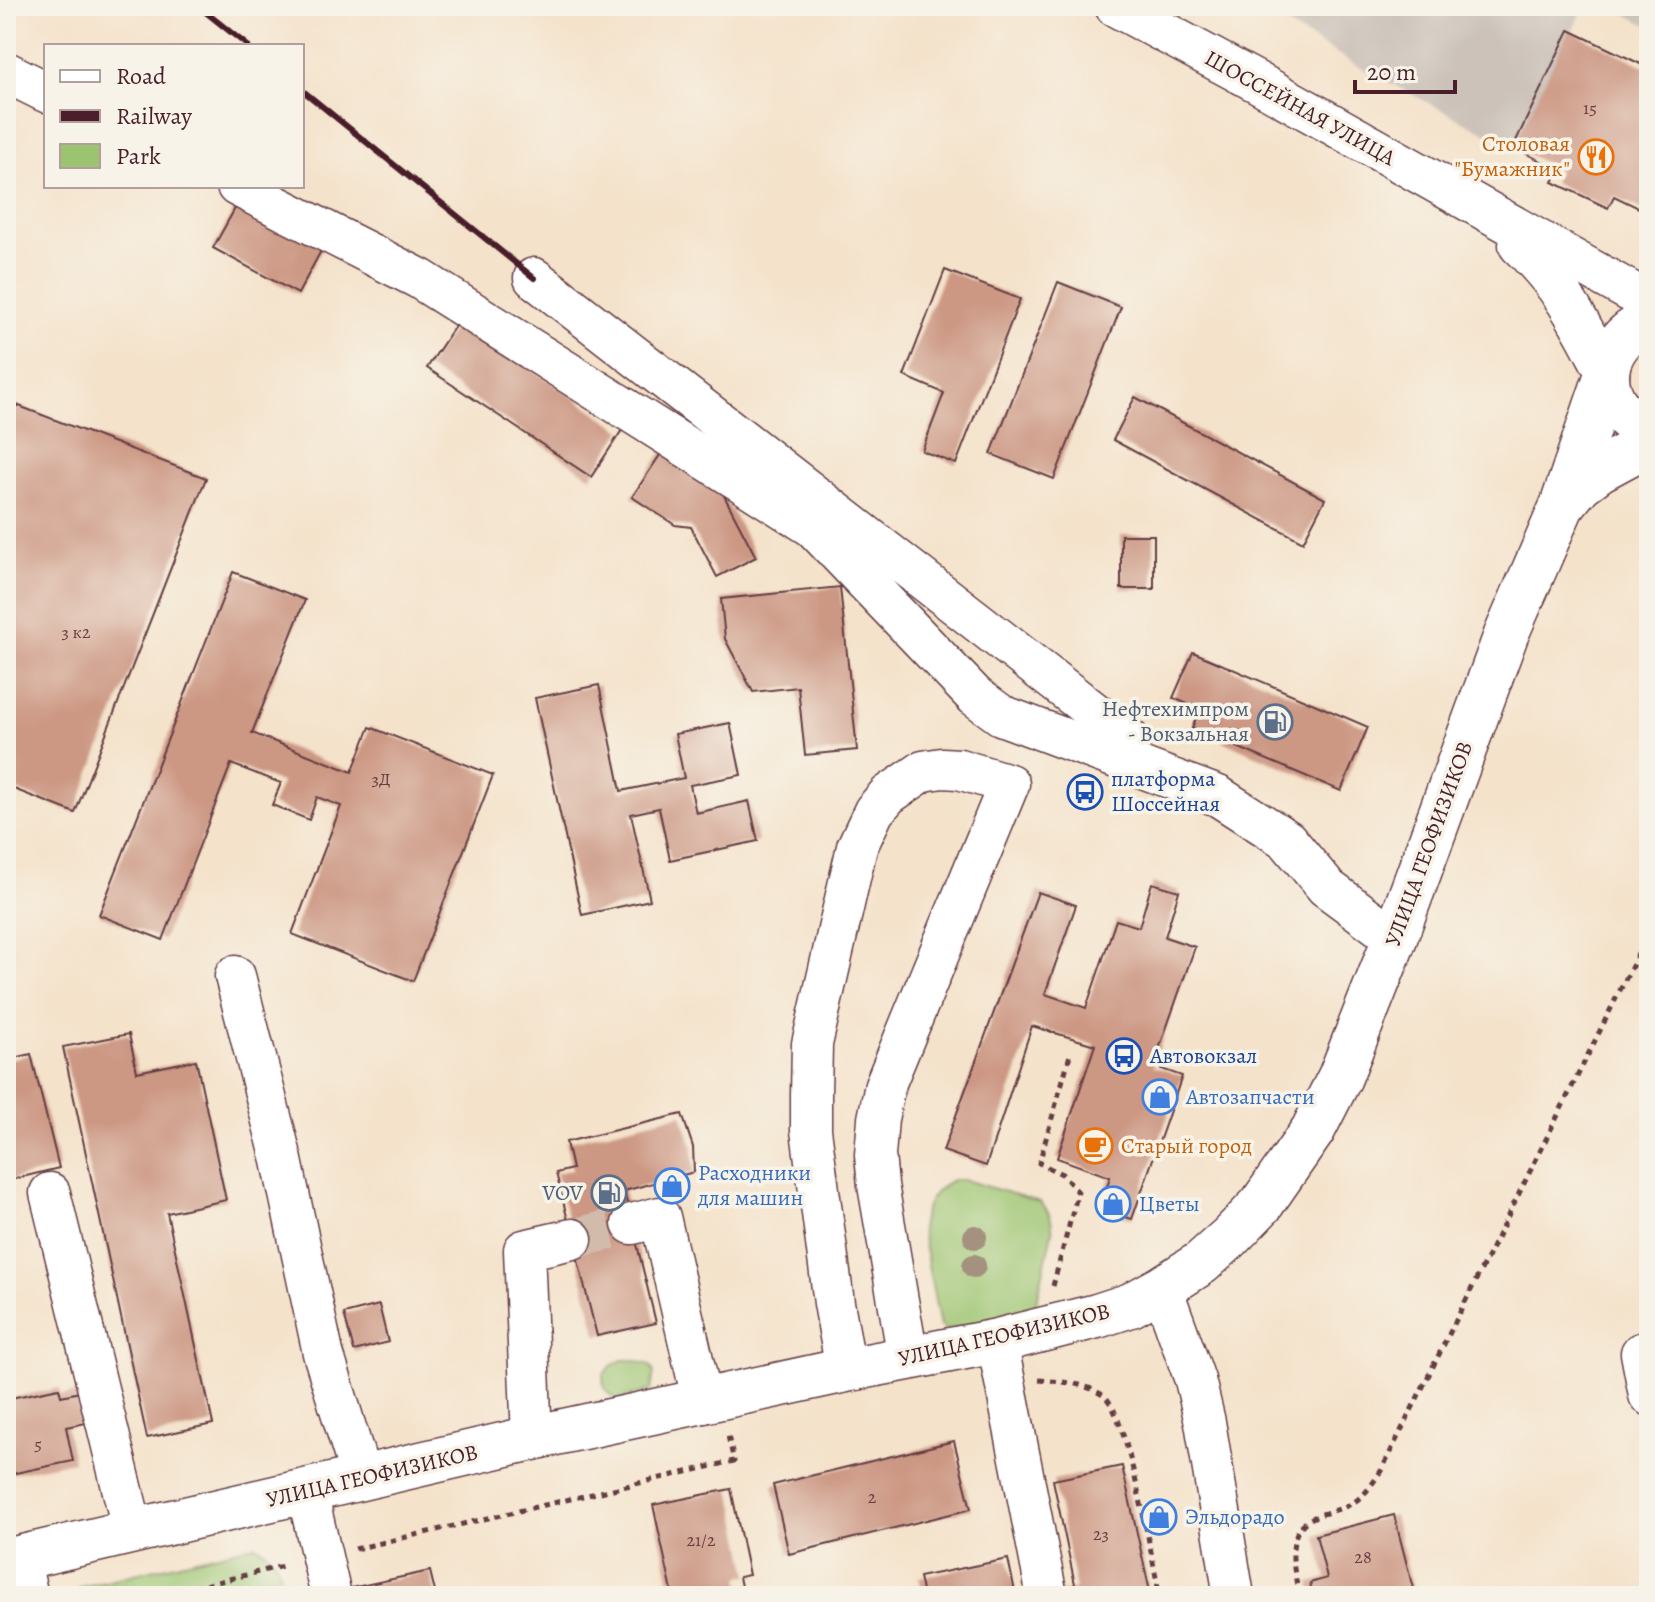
<svg xmlns="http://www.w3.org/2000/svg" width="1655" height="1602" viewBox="0 0 1655 1602" font-family="Alegreya,serif">
<style>
.industrial{fill:#ccc2b9}
.green{fill:#9cc470;stroke:#73724e;stroke-width:2}
.building{fill:#cc9783}
.lines{fill:none;stroke-linecap:round;stroke-linejoin:round}
.minor-tunnel{stroke:#d2bbaa;stroke-width:40;stroke-dasharray:40 20;stroke-linecap:butt}
.minor-casing{stroke:#643c43;stroke-width:43}
.major-casing{stroke:#643c43;stroke-width:47}
.path{stroke:#643c43;stroke-width:5;stroke-dasharray:6 6;stroke-linecap:butt}
.minor{stroke:#fff;stroke-width:40}
.major{stroke:#fff;stroke-width:44}
.rail{stroke:#4a1f2b;stroke-width:6}
.tree{fill:#a4927e}
.labels{text-anchor:middle;dominant-baseline:central;stroke-width:7;stroke-linejoin:round;paint-order:stroke}
.number-label{font-size:18px;fill:#6a3d41}
.street-label{font-size:22px;fill:#4a1f2b;stroke:#f7f3e8}
.food-label{font-size:22px;fill:#c56008;stroke:#f7f3e8;text-anchor:end}
.service-label{font-size:22px;fill:#4e5e75;stroke:#f7f3e8;text-anchor:end}
.transit-label{font-size:22px;fill:#164399;stroke:#f7f3e8;text-anchor:start}
.shop-label{font-size:22px;fill:#366cbe;stroke:#f7f3e8;text-anchor:start}
</style>
<rect width="100%" height="100%" fill="#f7f3e8"/>
<filter id="ink" filterUnits="userSpaceOnUse"><feTurbulence type="fractalNoise" baseFrequency=".0125" numOctaves="2"/><feDisplacementMap in="SourceGraphic" scale="16" xChannelSelector="R" yChannelSelector="G"/><feConvolveMatrix kernelMatrix="1 2 1 2 8 2 1 2 1" color-interpolation-filters="sRGB"/></filter>
<filter id="wash" filterUnits="userSpaceOnUse"><feTurbulence type="fractalNoise" baseFrequency=".006" numOctaves="4" result="noise"/><feDisplacementMap in="SourceGraphic" scale="32" xChannelSelector="R" yChannelSelector="G"/><feGaussianBlur stdDeviation="1.8" result="paint"/><feColorMatrix in="noise" values="0 0 0 0 0 0 0 0 0 0 0 0 0 0 0 0 0 1.4 0 .05"/><feComposite in="paint" operator="in"/></filter>
<g filter="url(#wash)">
<rect width="100%" height="100%" fill="#f4e2ca"/>
<g class="industrial">
<polygon points="1255,6 1585,6 1513,147 1358,66"/>
<polygon points="1609,6 1649,6 1649,26"/>
</g>
<g class="green">
<path d="M952,1180H965L1040,1202C1049,1212 1053,1219 1052,1232L1037,1300L1025,1316L945,1330L940,1326L921,1229C924,1206 932,1191 952,1180Z"/>
<path d="M622,1360H632L650,1365L654,1372L651,1390L617,1400C606,1393 603,1388 603,1375L611,1366Z"/>
<path d="M255,1545C270,1552 275,1559 281,1575L185,1596H76L80,1587Z"/>
</g>
<g id="blocks">
<g class="building">
<polygon points="1569,30 1649,68 1649,213 1614,196 1608,208 1553,182 1559,170 1513,147"/>
<polygon points="239,201 323,247 298,294 213,248"/>
<polygon points="945,270 1020,299 956,464 922,451 944,393 904,376"/>
<polygon points="1058,282 1121,307 1054,479 991,454"/>
<polygon points="459,320 622,430 591,477 427,368"/>
<polygon points="1135,397 1325,499 1303,542 1113,440"/>
<polygon points="6,401 206,478 75,813 6,786"/>
<polygon points="664,449 718,484 756,557 717,577 691,527 675,525 632,497"/>
<rect x="1121" y="535" width="33" height="54"/>
<polygon points="233,572 305,600 252,733 352,772 370,727 493,775 413,981 292,934 341,806 317,797 309,820 272,805 281,783 231,764 163,940 99,915"/>
<polygon points="840,587 857,750 805,755 798,687 753,692 725,639 721,599"/>
<polygon points="1193,652 1368,727 1341,791 1192,728 1200,709 1173,698"/>
<polygon points="599,685 621,791 684,778 675,734 730,723 741,775 690,785 696,813 749,801 758,841 670,860 659,808 631,814 650,900 582,915 535,698"/>
<polygon points="1152,883 1179,891 1165,937 1195,947 1153,1066 1182,1076 1132,1219 1100,1209 1110,1177 1057,1158 1095,1045 1032,1026 986,1166 943,1151 1038,892 1076,905 1045,994 1086,1008 1116,920 1139,927"/>
<polygon points="129,1034 137,1072 196,1060 226,1200 167,1213 213,1424 147,1438 63,1047"/>
<polygon points="31,1054 59,1168 6,1181 6,1060"/>
<polygon points="682,1114 693,1147 694,1172 624,1191 656,1323 597,1336 556,1173 572,1169 566,1142"/>
<polygon points="379,1305 388,1342 354,1351 344,1314"/>
<polygon points="59,1388 61,1396 80,1392 86,1423 66,1427 73,1461 6,1475 6,1399"/>
<polygon points="954,1441 971,1509 789,1554 773,1485"/>
<polygon points="1122,1466 1151,1596 1062,1596 1062,1592 1076,1589 1053,1480"/>
<polygon points="731,1489 749,1575 739,1577 743,1596 673,1596 653,1505"/>
<polygon points="1394,1515 1415,1596 1313,1596 1310,1583 1327,1578 1316,1535"/>
<polygon points="1008,1559 1016,1596 923,1596 919,1577"/>
<polygon points="430,1571 436,1596 338,1596 337,1591"/>
</g>
</g>
</g>
<g filter="url(#ink)">
<use href="#blocks" fill-opacity="0" stroke="#643c43" stroke-width="2"/>
<g class="lines">
<polyline class="minor-tunnel" points="572,1239 632,1224"/>
<defs>
<g id="minor">
<polyline points="1115,6 1257,82 1649,302"/>
<polyline points="6,72 46,92"/>
<polyline points="237,186 420,279 813,527 975,696 1001,715 1218,796 1287,840 1326,887 1395,938"/>
<path d="M1519,245C1564,288 1578,320 1607,374"/>
<polyline points="534,278 1130,740"/>
<polyline points="235,976 281,1156 323,1353 361,1477"/>
<polyline points="50,1193 133,1532"/>
<polyline points="632,1224 660,1217 703,1403"/>
<polyline points="1162,1288 1195,1380 1205,1422 1234,1596"/>
<polyline points="997,1341 1047,1596"/>
<polyline points="1649,1351 1641,1353 1649,1395"/>
<polyline points="846,1370 834,1303 811,1130 811,1095 812,1044 857,847 874,811 888,795 923,771 942,768 959,769 1009,784 885,1085 878,1119 875,1155 878,1185 908,1358"/>
<polyline points="532,1438 524,1250 572,1239"/>
<polyline points="307,1492 331,1596"/>
<polyline points="19,1558 28,1596"/>
</g>
<g id="major">
<path d="M1649,321C1593,345 1593,407 1649,431"/>
<polyline points="1564,500 1607,374"/>
<polyline points="6,1561 532,1438 846,1370 997,1341 1097,1316 1131,1305 1162,1288 1201,1263 1229,1238 1261,1205 1313,1130 1340,1077 1395,938 1506,635 1562,506 1580,484 1599,470 1649,443"/>
</g>
</defs>
<use href="#minor" class="minor-casing"/>
<use href="#major" class="major-casing"/>
<g class="path">
<polyline points="1053,1286 1078,1192 1062,1174 1039,1163 1070,1055"/>
<path d="M1039,1380C1062,1382 1084,1382 1104,1396C1127,1412 1152,1561 1160,1596"/>
<polyline points="355,1549 734,1461 728,1436 731,1435"/>
<polyline points="159,1596 287,1565"/>
<path d="M1299,1596C1295,1572 1283,1535 1310,1519C1325,1511 1343,1511 1357,1500C1367,1493 1374,1481 1381,1471L1649,932"/>
</g>
<use href="#minor" class="minor"/>
<use href="#major" class="major"/>
<g class="rail">
<polyline points="198,6 248,46"/>
<polyline points="1640,6 1649,11"/>
<polyline points="302,90 534,278"/>
</g>
</g>
<g class="tree">
<circle cx="975" cy="1237" r="12"/>
<circle cx="974" cy="1266" r="12"/>
</g>
</g>
<defs>
<symbol id="restaurant-ring" viewBox="-11 -11 22 22"><circle r="9.5" fill="#f7f3e8" stroke="#e8710a" stroke-width="1.5"/><path d="M-5-6h1v4h1v-4h1v4h1v-4h1v5L-1.5 .5V6h-2V.5L-5-1ZM5-6V6H3V1.5H1.5Q1.5-4 5-6Z" fill="#e8710a"/></symbol>
<symbol id="fuel-ring" viewBox="-11 -11 22 22"><circle r="9.5" fill="#f7f3e8" stroke="#5c6f8a" stroke-width="1.5"/><path d="M-5.5-6h7V0h2V4h1.3V-2.5L3-4.5l.8-.8L6-3V5H2.5V1h-1V6h-7ZM-4.2-4.7v3.2H.2V-4.7Z" fill="#5c6f8a"/></symbol>
<symbol id="bus-ring" viewBox="-11 -11 22 22"><circle r="9.5" fill="#f7f3e8" stroke="#1a4fb4" stroke-width="1.5"/><path d="M-5-6H5V4H4V6H2V4H-2V6H-4V4H-5ZM-3.5-4V0h7V-4ZM-3.5 1.2v1.5H-2V1.2ZM2 1.2v1.5H3.5V1.2Z" fill="#1a4fb4"/></symbol>
<symbol id="shop-ring" viewBox="-11 -11 22 22"><circle r="9.5" fill="#f7f3e8" stroke="#3f7fe0" stroke-width="1.5"/><path d="M-5-2.5h2.3a2.7 3.5 0 0 1 5.4 0H5L5.5 6h-11ZM-1.5-2.5h3a1.5 2.3 0 0 0-3 0Z" fill="#3f7fe0"/></symbol>
<symbol id="cafe-ring" viewBox="-11 -11 22 22"><circle r="9.5" fill="#f7f3e8" stroke="#e8710a" stroke-width="1.5"/><path d="M-5.5-4.5H6V0H3Q3 3.5 0 3.5H-2.5Q-5.5 3.5-5.5 0ZM3-3.2v2h1.7v-2ZM-6 4.5H4V6H-6Z" fill="#e8710a"/></symbol>
</defs>
<g fill-rule="evenodd">
<use href="#restaurant-ring" x="1576" y="137" width="40" height="40"/>
<use href="#fuel-ring" x="1255" y="702" width="40" height="40"/>
<use href="#bus-ring" x="1065" y="772" width="40" height="40"/>
<use href="#bus-ring" x="1104" y="1036" width="40" height="40"/>
<use href="#shop-ring" x="1140" y="1077" width="40" height="40"/>
<use href="#cafe-ring" x="1075" y="1126" width="40" height="40"/>
<use href="#shop-ring" x="652" y="1166" width="40" height="40"/>
<use href="#fuel-ring" x="589" y="1173" width="40" height="40"/>
<use href="#shop-ring" x="1093" y="1184" width="40" height="40"/>
<use href="#shop-ring" x="1139" y="1497" width="40" height="40"/>
</g>
<g class="labels">
<g class="number-label">
<text x="1590" y="108">15</text>
<text x="76" y="632">3 к2</text>
<text x="381" y="779">3Д</text>
<text x="38" y="1444">5</text>
<text x="872" y="1497">2</text>
<text x="1101" y="1534">23</text>
<text x="701" y="1540">21/2</text>
<text x="1363" y="1557">28</text>
</g>
<g class="street-label">
<text transform="translate(1300 108) rotate(29)">ШОССЕЙНАЯ УЛИЦА</text>
<text transform="translate(1429 844) rotate(-70)">УЛИЦА ГЕОФИЗИКОВ</text>
<text transform="translate(1004 1335) rotate(-13)">УЛИЦА ГЕОФИЗИКОВ</text>
<text transform="translate(372 1476) rotate(-13)">УЛИЦА ГЕОФИЗИКОВ</text>
</g>
<g class="food-label">
<text x="1570" y="144">Столовая<tspan x="1570" dy="25">"Бумажник"</tspan></text>
<text x="1121" y="1146" text-anchor="start">Старый город</text>
</g>
<g class="service-label">
<text x="1249" y="709">Нефтехимпром<tspan x="1249" dy="25">- Вокзальная</tspan></text>
<text x="583" y="1193">VOV</text>
</g>
<g class="transit-label">
<text x="1111" y="779">платформа<tspan x="1111" dy="25">Шоссейная</tspan></text>
<text x="1150" y="1056">Автовокзал</text>
</g>
<g class="shop-label">
<text x="1186" y="1097">Автозапчасти</text>
<text x="698" y="1173">Расходники<tspan x="698" dy="25">для машин</tspan></text>
<text x="1139" y="1204">Цветы</text>
<text x="1185" y="1517">Эльдорадо</text>
</g>
</g>
<rect width="1655" height="1602" fill="none" stroke="#f7f3e8" stroke-width="32"/>
<rect x="44" y="44" width="260" height="144" fill="#f7f3e8" stroke="#b29e9c" stroke-width="2"/>
<rect x="60" y="70" width="40" height="12" fill="#ffffff" stroke="#b29e9c" stroke-width="2"/>
<text x="116" y="84" font-size="24" fill="#4a1f2b">Road</text>
<rect x="60" y="110" width="40" height="12" fill="#4a1f2b" stroke="#b29e9c" stroke-width="2"/>
<text x="116" y="124" font-size="24" fill="#4a1f2b">Railway</text>
<rect x="60" y="144" width="40" height="24" fill="#9cc470" stroke="#b29e9c" stroke-width="2"/>
<text x="116" y="164" font-size="24" fill="#4a1f2b">Park</text>
<path d="M1355 80v12h100v-12" fill="none" stroke="#4a1f2b" stroke-width="4"/>
<text x="1367" y="80" font-size="24" fill="#4a1f2b" stroke="#f7f3e8" stroke-width="6" paint-order="stroke">20 m</text>
</svg>
